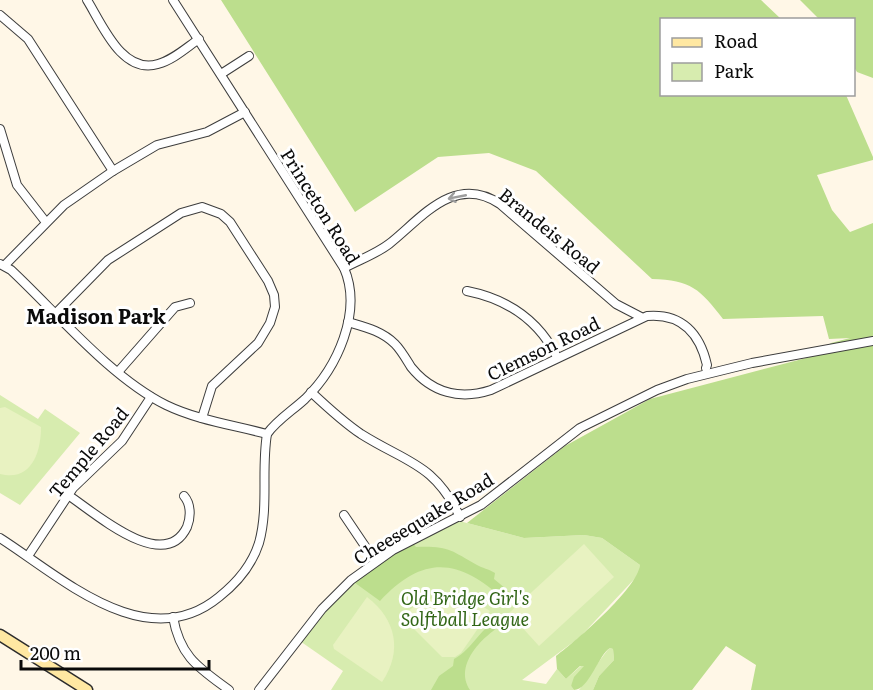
<svg xmlns="http://www.w3.org/2000/svg" width="873" height="690" viewBox="0 0 873 690" font-family="Literata,serif">
<style>
.green{fill:#d7ecaf}
.forest{fill:#bcde8d}
.pitch{fill:#e8f2c1}
.lines{fill:none;stroke-linecap:round;stroke-linejoin:round}
.street-casing{stroke:#3d3d3d;stroke-width:10}
.secondary-casing{stroke:#2c2c2c;stroke-width:13}
.street{stroke:#fff;stroke-width:8}
.secondary{stroke:#ffe8a2;stroke-width:10}
.oneway{stroke:#9d9d9d}
.labels{text-anchor:middle;dominant-baseline:central;stroke-width:6;stroke-linejoin:round;paint-order:stroke}
.street-label{font-size:18px;fill:#0a0a0a;stroke:#fff}
.park-label{font-size:18px;font-style:italic;fill:#326617;stroke:#fff}
.neighbourhood-label{font-size:20px;font-weight:bold;fill:#0a0a0a;stroke:#fff}
</style>
<rect width="100%" height="100%" fill="#fff7e7"/>
<g class="green">
<polygon points="0,395 38,419 45,409 80,433 20,505 0,493"/>
<polygon points="460,517 463,522 524,538 584,535 602,538 640,565 639,574 580,637 522,680 546,684 557,669 566,679 582,665 585,666 571,686 574,690 331,690 343,671 297,639 367,567"/>
<path d="M610,648L613,649L614,660L599,676L593,690H579C586,682 605,651 610,648Z"/>
</g>
<g class="forest">
<path d="M221,0H761L781,19L662,20V94L846,95L873,157V160L817,175L832,210L850,232L873,223V690H751L756,665L726,646L692,690H593L599,676L614,660L613,649L610,648C599,654 589,690 574,690L571,686L574,677L584,666H580L566,679L557,669L556,656C577,640 637,589 640,565L602,538L584,535L524,538L467,523L565,446L650,399L810,357L831,343L850,338L829,339L823,316L723,319C700,289 691,280 652,279L536,171L489,153L438,157L355,212Z"/>
<polygon points="800,0 873,0 873,78 857,72 854,67 854,20 819,19"/>
<path d="M411,541L416,547C449,546 450,550 477,565C482,568 489,569 495,573L494,579L511,593L505,601C461,559 424,553 380,601L351,580Z"/>
<path d="M501,618L505,623C484,635 453,664 470,690H431L439,676L453,666L454,659C473,649 481,626 501,618Z"/>
</g>
<g class="pitch">
<path d="M5,407L41,427C41,453 31,482 0,474V408Z"/>
<polygon points="584,544 614,577 539,646 509,613"/>
<polygon points="448,594 471,599 490,611 461,653 455,657 442,657 401,616 422,601"/>
<path d="M367,597C396,619 403,651 382,682L334,649L333,645Z"/>
</g>
<g class="lines">
<defs>
<g id="street">
<path d="M87,0C102,24 122,75 158,64C173,60 186,48 199,39"/>
<polyline points="0,15 28,39 113,171"/>
<polyline points="221,74 249,56"/>
<polyline points="0,129 17,185 45,221"/>
<path d="M0,264L11,270C57,313 110,377 166,405C197,420 233,425 267,434"/>
<polyline points="5,265 64,205 113,171 157,145 207,132 245,112"/>
<path d="M344,268C359,260 376,254 389,244C421,219 454,173 500,204L616,304L641,317"/>
<path d="M467,291C507,299 538,319 557,357"/>
<polyline points="56,313 108,260 181,213 202,207 221,214 230,222 268,281 274,295 275,307 270,323 258,343 212,386 202,418"/>
<path d="M348,322C365,327 382,331 395,344C401,350 406,359 411,367C432,393 460,400 491,390L647,316C682,313 700,334 707,365L706,368"/>
<polyline points="118,372 175,307 190,303"/>
<path d="M311,392C327,407 343,422 361,434C407,463 434,463 460,517"/>
<path d="M68,495C94,512 164,575 187,527C191,517 191,504 184,496"/>
<polyline points="344,515 375,561"/>
<path d="M0,538C61,577 146,657 219,597C238,582 252,565 259,543C269,507 261,470 267,434C277,420 292,411 305,399C337,368 363,312 344,268L173,0"/>
<polyline points="28,556 73,488 122,441 151,397"/>
<path d="M173,617C180,657 199,668 229,690"/>
<polyline points="259,690 322,609 351,580 393,550 481,505 580,428 657,390 687,379 752,363 873,341"/>
</g>
<polyline id="secondary" points="0,635 87,690"/>
</defs>
<use href="#street" class="street-casing"/>
<use href="#secondary" class="secondary-casing"/>
<use href="#street" class="street"/>
<use href="#secondary" class="secondary"/>
</g>
<defs><path id="oneway-shaft" d="M-6 0H5M1.5-3L5.5 0L1.5 3" fill="none" stroke-width="1.6" stroke-linecap="round" stroke-linejoin="round" transform="scale(1.5)"/></defs>
<use class="oneway" href="#oneway-shaft" transform="translate(457 197) rotate(169)"/>
<g class="labels">
<g class="street-label">
<text transform="translate(321 206) rotate(58)">Princeton Road</text>
<text transform="translate(550 230) rotate(39)">Brandeis Road</text>
<text transform="translate(543 348) rotate(-26)">Clemson Road</text>
<text transform="translate(88 452) rotate(-50)">Temple Road</text>
<text transform="translate(423 518) rotate(-31)">Cheesequake Road</text>
</g>
<g class="park-label">
<text x="465" y="597">Old Bridge Girl's<tspan x="465" dy="21">Solftball League</tspan></text>
</g>
<g class="neighbourhood-label">
<text x="96" y="315">Madison Park</text>
</g>
</g>
<rect x="660" y="18" width="195" height="78" fill="#ffffff" stroke="#9d9d9d" stroke-width="1.5"/>
<rect x="672" y="38" width="30" height="9" fill="#ffe8a2" stroke="#9d9d9d" stroke-width="1.5"/>
<text x="714" y="48" font-size="18" fill="#0a0a0a">Road</text>
<rect x="672" y="63" width="30" height="18" fill="#d7ecaf" stroke="#9d9d9d" stroke-width="1.5"/>
<text x="714" y="78" font-size="18" fill="#0a0a0a">Park</text>
<path d="M21 660v9h188v-9" fill="none" stroke="#0a0a0a" stroke-width="3"/>
<text x="30" y="660" font-size="18" fill="#0a0a0a" stroke="#ffffff" stroke-width="4.5" paint-order="stroke">200 m</text>
</svg>
